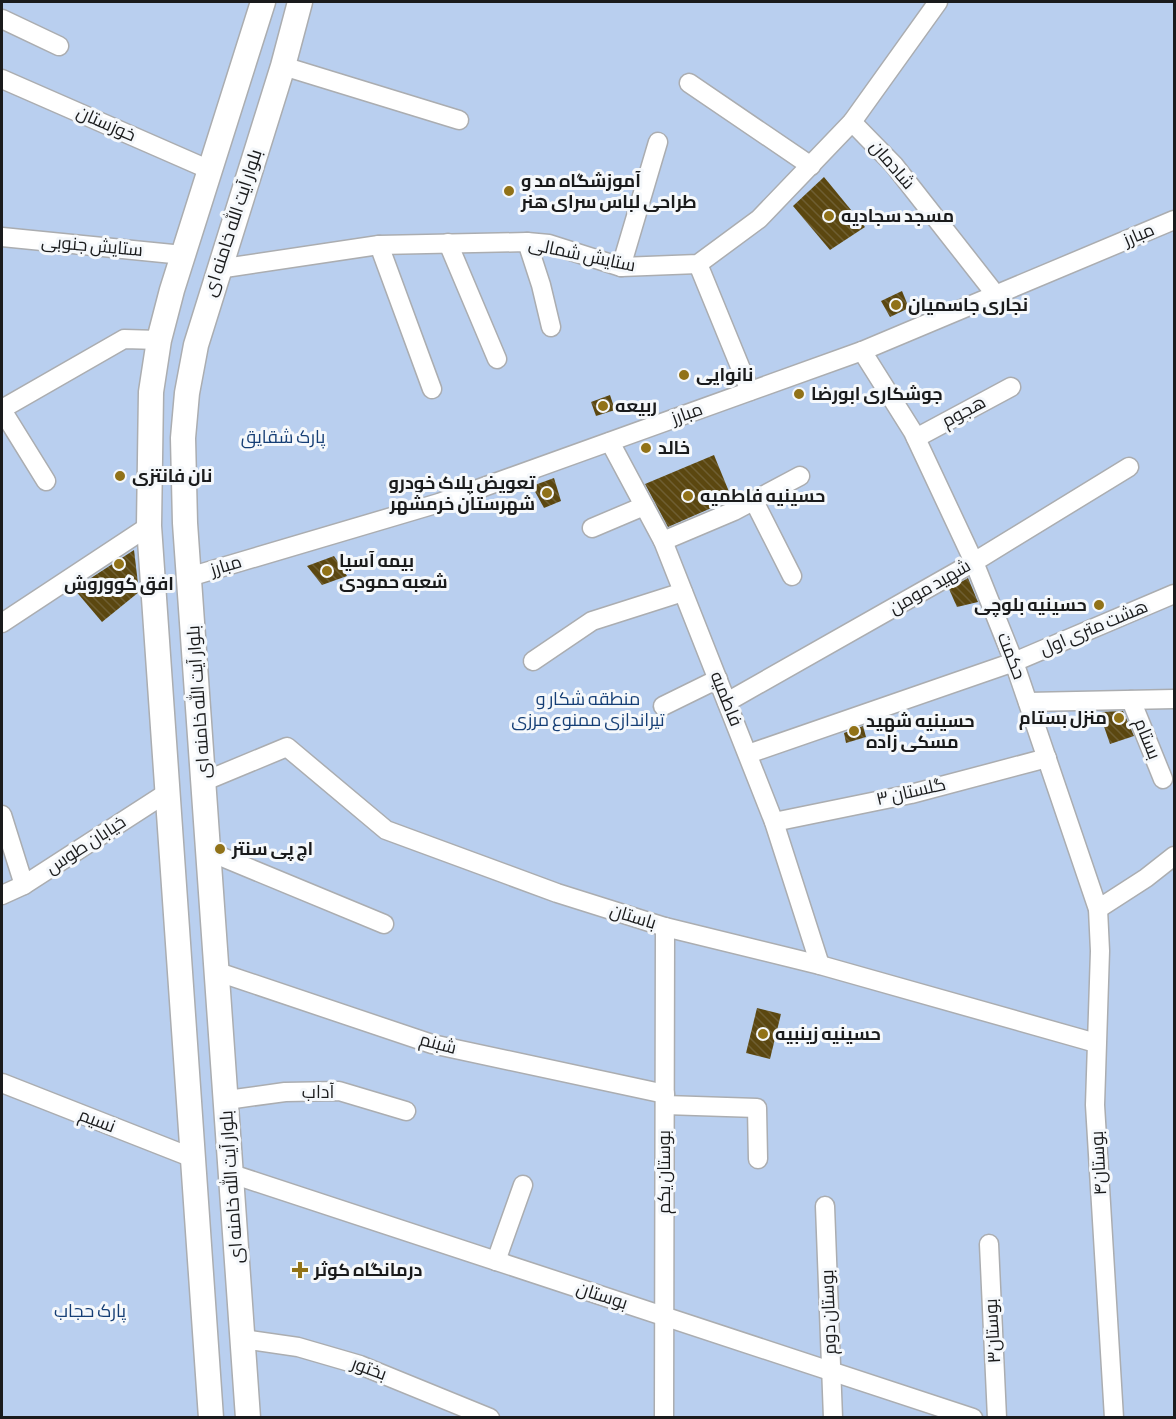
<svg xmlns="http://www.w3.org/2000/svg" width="1176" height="1419" viewBox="0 0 1176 1419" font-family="'Sofia Sans Condensed',Cairo,sans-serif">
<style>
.park{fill:#b9cfef}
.building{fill:url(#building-back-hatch)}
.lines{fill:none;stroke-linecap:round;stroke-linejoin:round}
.minor-casing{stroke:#abadb0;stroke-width:21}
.major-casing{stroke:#abadb0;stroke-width:27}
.minor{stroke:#fff;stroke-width:18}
.major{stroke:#fff;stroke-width:24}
.poi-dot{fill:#917218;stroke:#f5f8fb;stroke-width:2}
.labels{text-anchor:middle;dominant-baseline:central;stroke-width:6;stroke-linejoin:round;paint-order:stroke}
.street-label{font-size:18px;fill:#1a1b1c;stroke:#f5f8fb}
.poi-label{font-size:18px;font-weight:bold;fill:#1a1b1c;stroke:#f5f8fb;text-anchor:start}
.park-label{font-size:18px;fill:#153e75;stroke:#f5f8fb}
</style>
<defs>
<pattern id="building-back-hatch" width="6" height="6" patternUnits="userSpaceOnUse" patternTransform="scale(1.5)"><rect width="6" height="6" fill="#5b4710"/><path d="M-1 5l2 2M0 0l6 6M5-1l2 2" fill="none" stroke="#6e5e32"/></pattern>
</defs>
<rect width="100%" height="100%" fill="#f5f8fb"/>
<polygon class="park" points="2,2 1174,2 1174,1417 2,1418"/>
<g class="building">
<polygon points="824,177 865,227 830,250 793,206"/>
<polygon points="902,291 909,308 890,317 881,301"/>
<polygon points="610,395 615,410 596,416 591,402"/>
<polygon points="714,455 732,499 668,527 645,484"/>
<polygon points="554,478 561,501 544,508 532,486"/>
<polygon points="134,550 139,592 102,622 74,589"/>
<polygon points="334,556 347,576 322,585 307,566"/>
<polygon points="968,578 978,602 957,607 949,589"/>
<polygon points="1123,711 1134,736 1110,744 1099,712"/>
<polygon points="863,726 866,737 846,743 844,733"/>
<polygon points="757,1008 781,1014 770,1059 746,1053"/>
</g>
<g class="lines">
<defs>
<g id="minor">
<polyline points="2,19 59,46"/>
<polyline points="283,66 459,120"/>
<polyline points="2,79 210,170"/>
<polyline points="689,83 811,166"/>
<polyline points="852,122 894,165 996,295"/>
<polyline points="2,237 183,255"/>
<polyline points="527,242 541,285 551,327"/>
<polyline points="448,243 497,359"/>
<polyline points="379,245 432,389"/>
<polyline points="698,264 750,391"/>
<polyline points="621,267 658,142"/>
<polyline points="218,269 379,245 527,242 549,244 621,267 698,264 759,219 852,122 938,2"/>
<polyline points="862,351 913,432 974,562 1014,662 1098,909 1100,951 1095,1105 1114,1418"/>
<polyline points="2,409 124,339 159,340"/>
<polyline points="2,410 46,481"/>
<polyline points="916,438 1011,387"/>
<polyline points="610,442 663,541 774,822 820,965"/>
<polyline points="754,501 792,576"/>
<polyline points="592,528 644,506"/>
<polyline points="663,541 734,511 800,476"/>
<polyline points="189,577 439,503 862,351 1174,220"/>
<polyline points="2,623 149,526"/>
<polyline points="533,661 592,621 683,592"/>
<polyline points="1131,700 1163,779"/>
<polyline points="727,702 974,562 1129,467"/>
<polyline points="1028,702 1174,699"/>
<polyline points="663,706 718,679"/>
<polyline points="748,754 1014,662 1174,594"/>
<polyline points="205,781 287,747 386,830 557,893 665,927 820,965 1096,1043"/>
<polyline points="2,815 24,885"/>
<polyline points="774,822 911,794 1047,758"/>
<polyline points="210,852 384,924"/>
<polyline points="2,895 24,885 168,792"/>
<polyline points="1098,909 1146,878 1174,856"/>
<polyline points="218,972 432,1044 665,1094"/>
<polyline points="2,1083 193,1158"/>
<polyline points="227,1100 285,1092 339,1091 406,1111"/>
<polyline points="665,1105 757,1108 758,1159"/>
<polyline points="232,1174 973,1418"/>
<polyline points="825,1206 833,1418"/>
<polyline points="989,1244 997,1418"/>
<polyline points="496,1261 523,1185"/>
<polyline points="243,1339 298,1347 360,1365 490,1418"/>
<polyline points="664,1418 665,927"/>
</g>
<g id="major">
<polyline points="211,1418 149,526 151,392 159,340 172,290 263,2"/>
<polyline points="248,1418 185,523 183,438 187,393 196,345 283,66 300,2"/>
</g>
</defs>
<use href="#minor" class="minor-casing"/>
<use href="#major" class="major-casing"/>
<use href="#minor" class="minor"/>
<use href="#major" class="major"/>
</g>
<g class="poi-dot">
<circle cx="509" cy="191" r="6"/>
<circle cx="829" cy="216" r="6"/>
<circle cx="896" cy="305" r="6"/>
<circle cx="684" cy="375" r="6"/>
<circle cx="799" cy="394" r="6"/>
<circle cx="603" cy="406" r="6"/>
<circle cx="646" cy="448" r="6"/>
<circle cx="120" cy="476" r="6"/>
<circle cx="547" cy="493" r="6"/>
<circle cx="688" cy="496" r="6"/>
<circle cx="119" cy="564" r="6"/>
<circle cx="327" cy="571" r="6"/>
<circle cx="1099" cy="605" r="6"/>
<circle cx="1119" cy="718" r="6"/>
<circle cx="854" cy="731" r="6"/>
<circle cx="220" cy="849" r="6"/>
<circle cx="763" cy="1034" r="6"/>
<path d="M297 1261h6v6h6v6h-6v6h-6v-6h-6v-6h6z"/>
</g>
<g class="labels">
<g class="street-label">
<text transform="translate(106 124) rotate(24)">خوزستان</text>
<text transform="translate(892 165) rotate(49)">شادمان</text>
<text transform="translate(233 223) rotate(-72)">بلوار آیت الله خامنه ای</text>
<text transform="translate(1139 235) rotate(-23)">مبارز</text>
<text transform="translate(92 246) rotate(5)">ستایش جنوبی</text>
<text transform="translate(582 255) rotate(12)">ستایش شمالی</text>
<text transform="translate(964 412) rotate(-28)">هجوم</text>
<text transform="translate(687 414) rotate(-20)">مبارز</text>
<text transform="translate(226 566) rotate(-17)">مبارز</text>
<text transform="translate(930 587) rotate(-30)">شهید مومن</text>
<text transform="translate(1094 628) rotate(-23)">هشت متری اول</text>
<text transform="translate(1011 656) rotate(69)">حکمت</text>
<text transform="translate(726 699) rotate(68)">فاطمیه</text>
<text transform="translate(199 702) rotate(-94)">بلوار آیت الله خامنه ای</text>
<text transform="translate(1147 739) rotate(68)">بستام</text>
<text transform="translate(911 792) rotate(-13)">گلستان ۳</text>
<text transform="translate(86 845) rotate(-33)">خیابان طوس</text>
<text transform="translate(633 917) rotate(17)">باستان</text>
<text transform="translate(438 1044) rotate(15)">شبنم</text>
<text x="318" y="1092">آداب</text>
<text transform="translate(97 1121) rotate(21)">نسیم</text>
<text transform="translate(1099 1163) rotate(-93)">بوستان۴</text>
<text transform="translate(664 1172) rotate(-90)">بوستان یکم</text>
<text transform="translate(232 1187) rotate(-94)">بلوار آیت الله خامنه ای</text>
<text transform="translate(602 1296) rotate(18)">بوستان</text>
<text transform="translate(829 1312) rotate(-92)">بوستان دوم</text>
<text transform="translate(993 1331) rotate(-93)">بوستان۳</text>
<text transform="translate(369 1369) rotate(20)">بختور</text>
</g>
<g class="poi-label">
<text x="521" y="181">آموزشگاه مد و<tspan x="521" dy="21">طراحی لباس سرای هنر</tspan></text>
<text x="841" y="216">مسجد سجادیه</text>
<text x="908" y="305">نجاری جاسمیان</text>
<text x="696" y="375">نانوایی</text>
<text x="811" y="394">جوشکاری ابورضا</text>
<text x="615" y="406">ربیعه</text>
<text x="658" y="448">خالد</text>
<text x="132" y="476">نان فانتزی</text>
<text x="535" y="483" text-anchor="end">تعویض پلاک خودرو<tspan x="535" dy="21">شهرستان خرمشهر</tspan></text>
<text x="700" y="496">حسینیه فاطمیه</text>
<text x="339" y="561">بیمه آسیا<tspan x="339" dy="21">شعبه حمودی</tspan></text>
<text x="119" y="584" text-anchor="middle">افق کووروش</text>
<text x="1087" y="605" text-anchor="end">حسینیه بلوچی</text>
<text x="1107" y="718" text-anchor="end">منزل بستام</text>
<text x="866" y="721">حسینیه شهید<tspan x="866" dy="21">مسکی زاده</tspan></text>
<text x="232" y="849">اچ پی سنتر</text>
<text x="775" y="1034">حسینیه زینبیه</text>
<text x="314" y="1270">درمانگاه کوثر</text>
</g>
<g class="park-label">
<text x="283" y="437">پارک شقایق</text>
<text x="588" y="699">منطقه شکار و<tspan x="588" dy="21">تیراندازی ممنوع مرزی</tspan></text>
<text x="90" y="1311">پارک حجاب</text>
</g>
</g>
<rect width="1176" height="1419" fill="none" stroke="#1a1b1c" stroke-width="6"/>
</svg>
